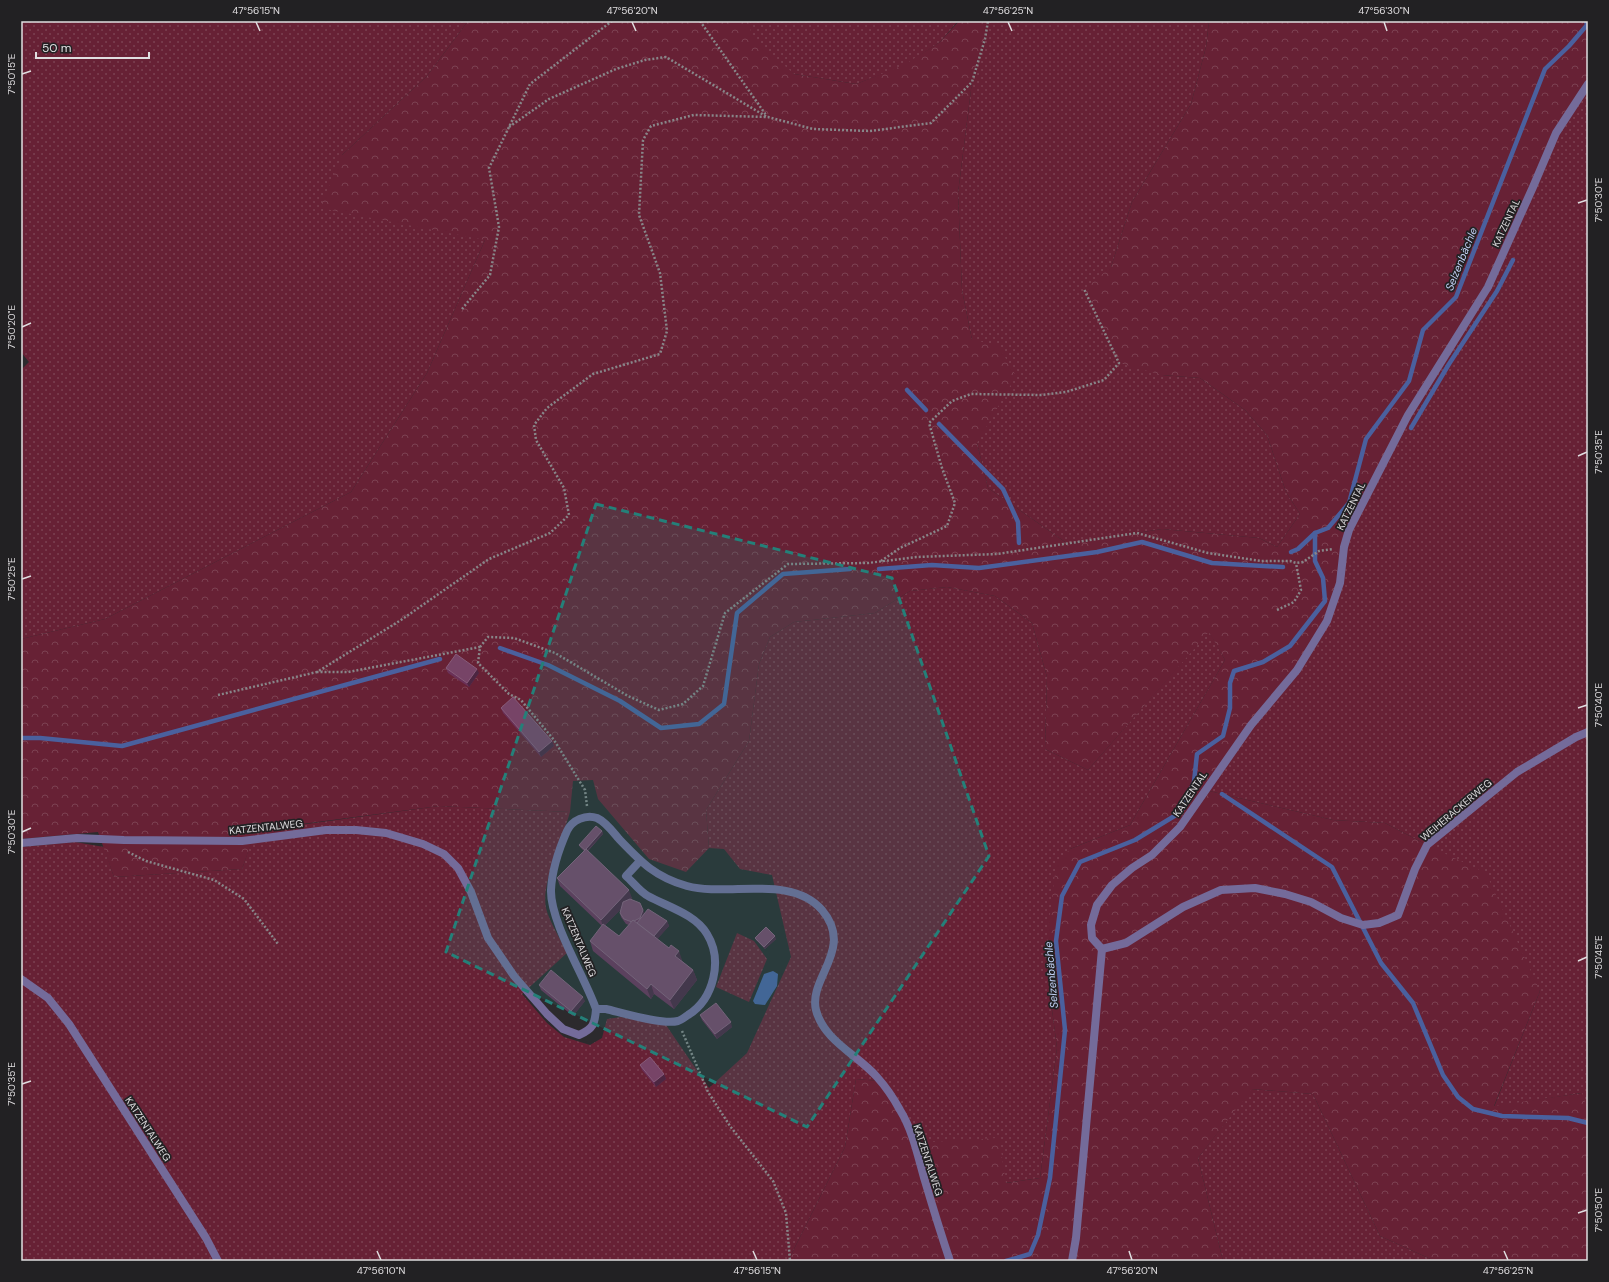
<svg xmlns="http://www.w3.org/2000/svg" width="1609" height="1282" viewBox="0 0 1609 1282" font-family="'DM Sans',sans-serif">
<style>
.grass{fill:url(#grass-dots)}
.forest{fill:url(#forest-crowns)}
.water{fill:#4a609e}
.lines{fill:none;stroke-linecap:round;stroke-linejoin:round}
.stream{stroke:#4a609e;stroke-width:4.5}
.path{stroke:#888689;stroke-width:2.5;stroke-dasharray:2 2;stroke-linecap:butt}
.service{stroke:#746b9a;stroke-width:8}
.minor{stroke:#746b9a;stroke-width:8}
.wall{fill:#6a3158;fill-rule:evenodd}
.shaded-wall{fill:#4c2641}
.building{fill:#774467;stroke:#875c7a}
.marked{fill:#248079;fill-opacity:0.2;stroke:#248079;stroke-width:3;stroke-dasharray:8 5;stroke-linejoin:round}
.ticks{fill:none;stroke:#e0dee0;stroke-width:1.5}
.labels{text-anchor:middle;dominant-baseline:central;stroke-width:3.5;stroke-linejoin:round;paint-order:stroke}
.street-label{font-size:10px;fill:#e0dee0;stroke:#222123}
.water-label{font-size:11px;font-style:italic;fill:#c3d2f6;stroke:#222123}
.neatline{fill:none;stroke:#e0dee0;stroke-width:1.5}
.ticks-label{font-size:10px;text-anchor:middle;fill:#e0dee0}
</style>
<defs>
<pattern id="grass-dots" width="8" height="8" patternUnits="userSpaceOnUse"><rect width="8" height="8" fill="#672135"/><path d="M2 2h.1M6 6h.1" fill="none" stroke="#7c4152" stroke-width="1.8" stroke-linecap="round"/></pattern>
<pattern id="forest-crowns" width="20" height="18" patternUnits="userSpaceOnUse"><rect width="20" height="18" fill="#672135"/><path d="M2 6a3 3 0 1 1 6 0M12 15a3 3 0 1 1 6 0" fill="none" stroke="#7c4152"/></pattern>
</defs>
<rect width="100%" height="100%" fill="#2c2a2d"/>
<g class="grass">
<polygon points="21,21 468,21 427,76 342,155 485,240 427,373 351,492 105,619 21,639 21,370 29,362 21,352"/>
<polygon points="745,21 964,21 958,21 940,42 904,66 856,84 794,74 744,41"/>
<polygon points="988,21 1209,21 1206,47 1191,104 1132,202 1111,267 1162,375 1200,378 1245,410 1267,435 1286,492 1300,514 1277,547 1259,538 1162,529 1068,544 988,488 977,443 972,340 962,290 958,193 972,82 985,39"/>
<polygon points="1588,84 1588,1110 1581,1093 1494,1107 1540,991 1427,845 1385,823 1333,820 1205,790 1344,547 1556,133"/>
<path d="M947,587L995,596L1032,623L1047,677L1045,749L1088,770L1209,631L1225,660L1130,825L1070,849L1045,955L1057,1048L1040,1178L1005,1183L915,1143L879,1081L856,1079L845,1147L788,1261H21V847L75,842L104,847L114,877L242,869L255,831L439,806L570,812C563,837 541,883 546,908C549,921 561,940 567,953L522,994L547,1023L564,1037L590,1045L602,1038L607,1019L621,1017L666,1025L709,1088L747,1053L791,957L772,875L740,869L724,849L709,848L706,810L749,741L759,664L770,637L794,622L875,613L910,591Z"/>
<polygon points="737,933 754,941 767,959 749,1002 716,987"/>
<polygon points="1251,1089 1313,1094 1380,1236 1435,1261 1223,1261 1198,1158"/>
</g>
<polygon class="forest" points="468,21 750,21 751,36 794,74 856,84 904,65 940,42 959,21 988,21 985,39 972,82 958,193 962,290 972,340 998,345 1016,376 977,443 988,488 1068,544 1162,529 1259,538 1277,547 1300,514 1286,492 1267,435 1245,410 1200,378 1162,375 1119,363 1084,289 1111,267 1132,202 1191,104 1206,47 1209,21 1588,21 1588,84 1556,133 1488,287 1408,415 1349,530 1327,621 1297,670 1205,790 1333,820 1385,823 1427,845 1486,873 1540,991 1494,1106 1582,1093 1588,1110 1588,1261 1435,1261 1380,1236 1313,1094 1252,1089 1198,1158 1223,1261 788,1261 845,1147 856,1079 879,1081 899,1111 913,1143 999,1138 1006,1183 1040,1178 1057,1048 1045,955 1056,865 1070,849 1130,825 1225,660 1209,632 1088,770 1045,749 1047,677 1032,623 995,596 947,587 910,591 875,613 794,622 770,637 759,664 749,741 706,810 709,848 686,872 649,859 598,799 593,780 573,781 570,812 439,806 256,830 242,869 114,877 98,832 21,839 21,639 105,619 351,492 427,373 485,240 320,208 342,155 427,76"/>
<polygon class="water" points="773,971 778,974 777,986 765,1005 755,1004 753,1001 764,974"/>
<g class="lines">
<g class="stream">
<polyline points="907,390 926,410"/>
<polyline points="939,424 1003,489 1018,522 1019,543"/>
<polyline points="1411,428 1449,364 1497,291 1513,260"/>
<polyline points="1291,552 1298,549 1315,533"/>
<polyline points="879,569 932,565 979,568 1097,552 1142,542 1212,563 1283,567"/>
<polyline points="500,648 548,665 620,701 661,728 699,724 724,704 737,613 783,574 850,569"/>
<polyline points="21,738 40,738 122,746 440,659"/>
<polyline points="1222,794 1332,867 1381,963 1413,1003 1443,1075 1458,1097 1473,1109 1502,1116 1568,1118 1588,1123"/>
<polyline points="1006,1261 1030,1254 1038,1235 1050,1178 1065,1030 1056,941 1062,896 1080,862 1135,840 1181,812 1194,782 1197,754 1223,736 1230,708 1230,683 1234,671 1263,662 1290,646 1325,601 1323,578 1315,561 1315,533 1328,528 1349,503 1366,439 1409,381 1423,330 1456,297 1545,69 1569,46 1587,25 1586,21"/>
</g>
<g class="path">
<polyline points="700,21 766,115"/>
<polyline points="509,127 549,99 616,69 645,60 666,57 767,117"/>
<polyline points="462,309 490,275 499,227 489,168 530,84 612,21"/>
<polyline points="881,561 900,548 947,526 955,503 942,468 929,423 952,401 971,394 1041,395 1066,392 1104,380 1119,363 1084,289"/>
<polyline points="1277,610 1294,602 1301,590 1296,563"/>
<polyline points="480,647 488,637 514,638 555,653 628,696 659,710 683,704 703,686 725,613 788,564 868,563 916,557 997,554 1137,533 1208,553 1261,561 1290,561 1296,563 1303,562 1319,551 1333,549"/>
<polyline points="218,695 317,672"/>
<polyline points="587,806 585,790 554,740 521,700 509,694 478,663 480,647 348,672 317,672 401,620 489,559 550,533 569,515 564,488 536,440 534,425 547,408 593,374 660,354 667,331 660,273 639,215 643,140 651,126 694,115 768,117 813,129 870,131 931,123 972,82 985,39 988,21"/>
<polyline points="128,852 146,861 214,880 244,899 278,944"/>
<polyline points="682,1031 708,1092 730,1126 773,1181 786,1213 790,1261"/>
</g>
<path class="service" d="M596,1009H606C623,1013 662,1025 678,1021C681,1020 685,1017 688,1015C714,999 723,960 707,934C695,914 668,907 648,896C640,892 633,882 626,876L640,861"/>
<g class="minor">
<path d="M21,843L77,838L124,840L242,841L326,830H356L386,833L423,844L444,854L458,868L471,892L488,938L514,976L547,1014L563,1029L579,1035C593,1029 595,1024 596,1009C585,977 550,922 551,890C552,870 559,849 567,831C572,820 586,814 597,818C606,822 613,832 619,839C641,862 655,877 687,886C728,897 791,874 822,910C855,949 808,978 816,1010C824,1041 858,1055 877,1077C886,1087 894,1099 900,1110C913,1131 918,1157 925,1181C933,1208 941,1234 950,1261"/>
<polyline points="1102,949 1092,938 1091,925 1097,905 1112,885 1132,868 1152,855 1180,827 1251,725 1297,670 1327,621 1340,583 1344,547 1349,530 1408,415 1488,287 1533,187 1556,133 1588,84"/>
<polyline points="1102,949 1126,943 1183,907 1221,890 1255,888 1285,894 1311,902 1341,918 1363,925 1379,923 1398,915 1415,869 1427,845 1517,772 1576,737 1588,732"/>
<polyline points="21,979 48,998 69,1024 206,1238 218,1261"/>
<polyline points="1072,1261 1076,1238 1102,949"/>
</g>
</g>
<g class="wall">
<polygon points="446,668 479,673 469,687 448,673"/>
<polygon points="501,708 552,741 554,746 541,757 503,713"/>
<path d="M602,831L603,834L588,851L632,898L631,899L644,913L667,921L669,926L657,939L682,960V961L693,970L697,980L674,1009L654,994L651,999L593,951L590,941L602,926L560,886L557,878L584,851L580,847L579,845ZM621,909L620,913L621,917L626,924L629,925L619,936L605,925Z"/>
<polygon points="755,938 776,939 765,949 756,940"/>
<polygon points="539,985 585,1001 573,1016 541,990"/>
<polygon points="700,1015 732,1027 717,1039 702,1020"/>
<polygon points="640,1065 664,1074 666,1079 656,1087 642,1070"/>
</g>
<g class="shaded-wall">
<polygon points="477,669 479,673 469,687 467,683"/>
<polygon points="552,741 554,746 541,757 539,752"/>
<polygon points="602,831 603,834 586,852 585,850"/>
<polygon points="629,890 632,898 603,927 601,920"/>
<polygon points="643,910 645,914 640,918"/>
<polygon points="667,921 669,926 654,943 652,938"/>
<polygon points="775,936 776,939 765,949 764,947"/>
<polygon points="679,951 682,960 678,965 675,956"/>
<polygon points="693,970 697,980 674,1009 670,1000"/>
<polygon points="651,984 654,994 651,999 647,989"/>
<polygon points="583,997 585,1001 573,1016 571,1011"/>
<polygon points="731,1022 732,1027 717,1039 715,1034"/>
<polygon points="664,1074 666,1079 656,1087 654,1082"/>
</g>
<g class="building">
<polygon points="456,654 477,669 467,683 446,668"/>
<polygon points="513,697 552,741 539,752 501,708"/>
<polygon points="596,826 602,831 586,849 585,850 579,845"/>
<polygon points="586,849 629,890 601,920 557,878"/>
<polygon points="630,899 640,903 643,910 640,918 634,921 633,920 632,922 624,919 620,913 623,902"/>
<polygon points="648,909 667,921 654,936 637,923"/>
<polygon points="633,920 669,948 671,945 679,951 675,956 693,970 670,1000 651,984 647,989 590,941 603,924 619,936"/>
<polygon points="766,927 775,936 764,947 755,938"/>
<polygon points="551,970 583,997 571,1011 539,985"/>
<polygon points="716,1003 731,1022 715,1034 700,1015"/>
<polygon points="650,1057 664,1074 654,1082 640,1065"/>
</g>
<path class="marked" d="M596,504L892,578L989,856L807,1127L446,952Z"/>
<path class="ticks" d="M256,22L260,31M632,22L636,31M1008,22L1012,31M1384,22L1387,31M22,74L31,71M1578,203L1587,200M22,327L31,323M1578,456L1587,452M22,579L31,576M1578,708L1587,705M22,832L31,828M1578,961L1587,957M22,1084L31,1081M1578,1213L1587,1210M377,1251L381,1260M753,1251L757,1260M1129,1251L1132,1260M1504,1251L1508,1260"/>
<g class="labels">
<g class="street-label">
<text transform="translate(1506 223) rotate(-65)">KATZENTAL</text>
<text transform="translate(1351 506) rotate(-64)">KATZENTAL</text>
<text transform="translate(1190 794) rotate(-56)">KATZENTAL</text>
<text transform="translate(1456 810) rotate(-40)">WEIHERACKERWEG</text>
<text transform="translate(266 827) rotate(-6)">KATZENTALWEG</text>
<text transform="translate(579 942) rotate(67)">KATZENTALWEG</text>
<text transform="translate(148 1129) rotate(57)">KATZENTALWEG</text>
<text transform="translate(928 1160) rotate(72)">KATZENTALWEG</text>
</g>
<g class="water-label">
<text transform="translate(1461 259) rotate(-68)">Selzenbächle</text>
<text transform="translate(1051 975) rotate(-95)">Selzenbächle</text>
</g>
</g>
<rect width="1609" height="1282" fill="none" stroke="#222123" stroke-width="44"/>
<path d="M36 52v6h113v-6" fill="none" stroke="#e0dee0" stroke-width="2"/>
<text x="42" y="52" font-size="12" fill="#e0dee0" stroke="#222123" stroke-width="3" paint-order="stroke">50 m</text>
<rect x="22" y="22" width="1565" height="1238" class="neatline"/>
<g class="ticks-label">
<text x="256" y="14">47°56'15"N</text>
<text x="632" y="14">47°56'20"N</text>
<text x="1008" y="14">47°56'25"N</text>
<text x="1384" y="14">47°56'30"N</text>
<text transform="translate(11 74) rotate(-90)" y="4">7°50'15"E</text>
<text transform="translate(1598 200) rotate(-90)" y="4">7°50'30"E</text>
<text transform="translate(11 327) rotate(-90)" y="4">7°50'20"E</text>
<text transform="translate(1598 452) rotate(-90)" y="4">7°50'35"E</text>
<text transform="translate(11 579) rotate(-90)" y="4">7°50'25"E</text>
<text transform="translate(1598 705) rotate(-90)" y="4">7°50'40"E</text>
<text transform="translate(11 832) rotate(-90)" y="4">7°50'30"E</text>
<text transform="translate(1598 957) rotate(-90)" y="4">7°50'45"E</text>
<text transform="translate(11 1084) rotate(-90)" y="4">7°50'35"E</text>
<text transform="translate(1598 1210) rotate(-90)" y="4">7°50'50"E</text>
<text x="381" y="1274">47°56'10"N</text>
<text x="757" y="1274">47°56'15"N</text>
<text x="1132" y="1274">47°56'20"N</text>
<text x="1508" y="1274">47°56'25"N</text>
</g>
</svg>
